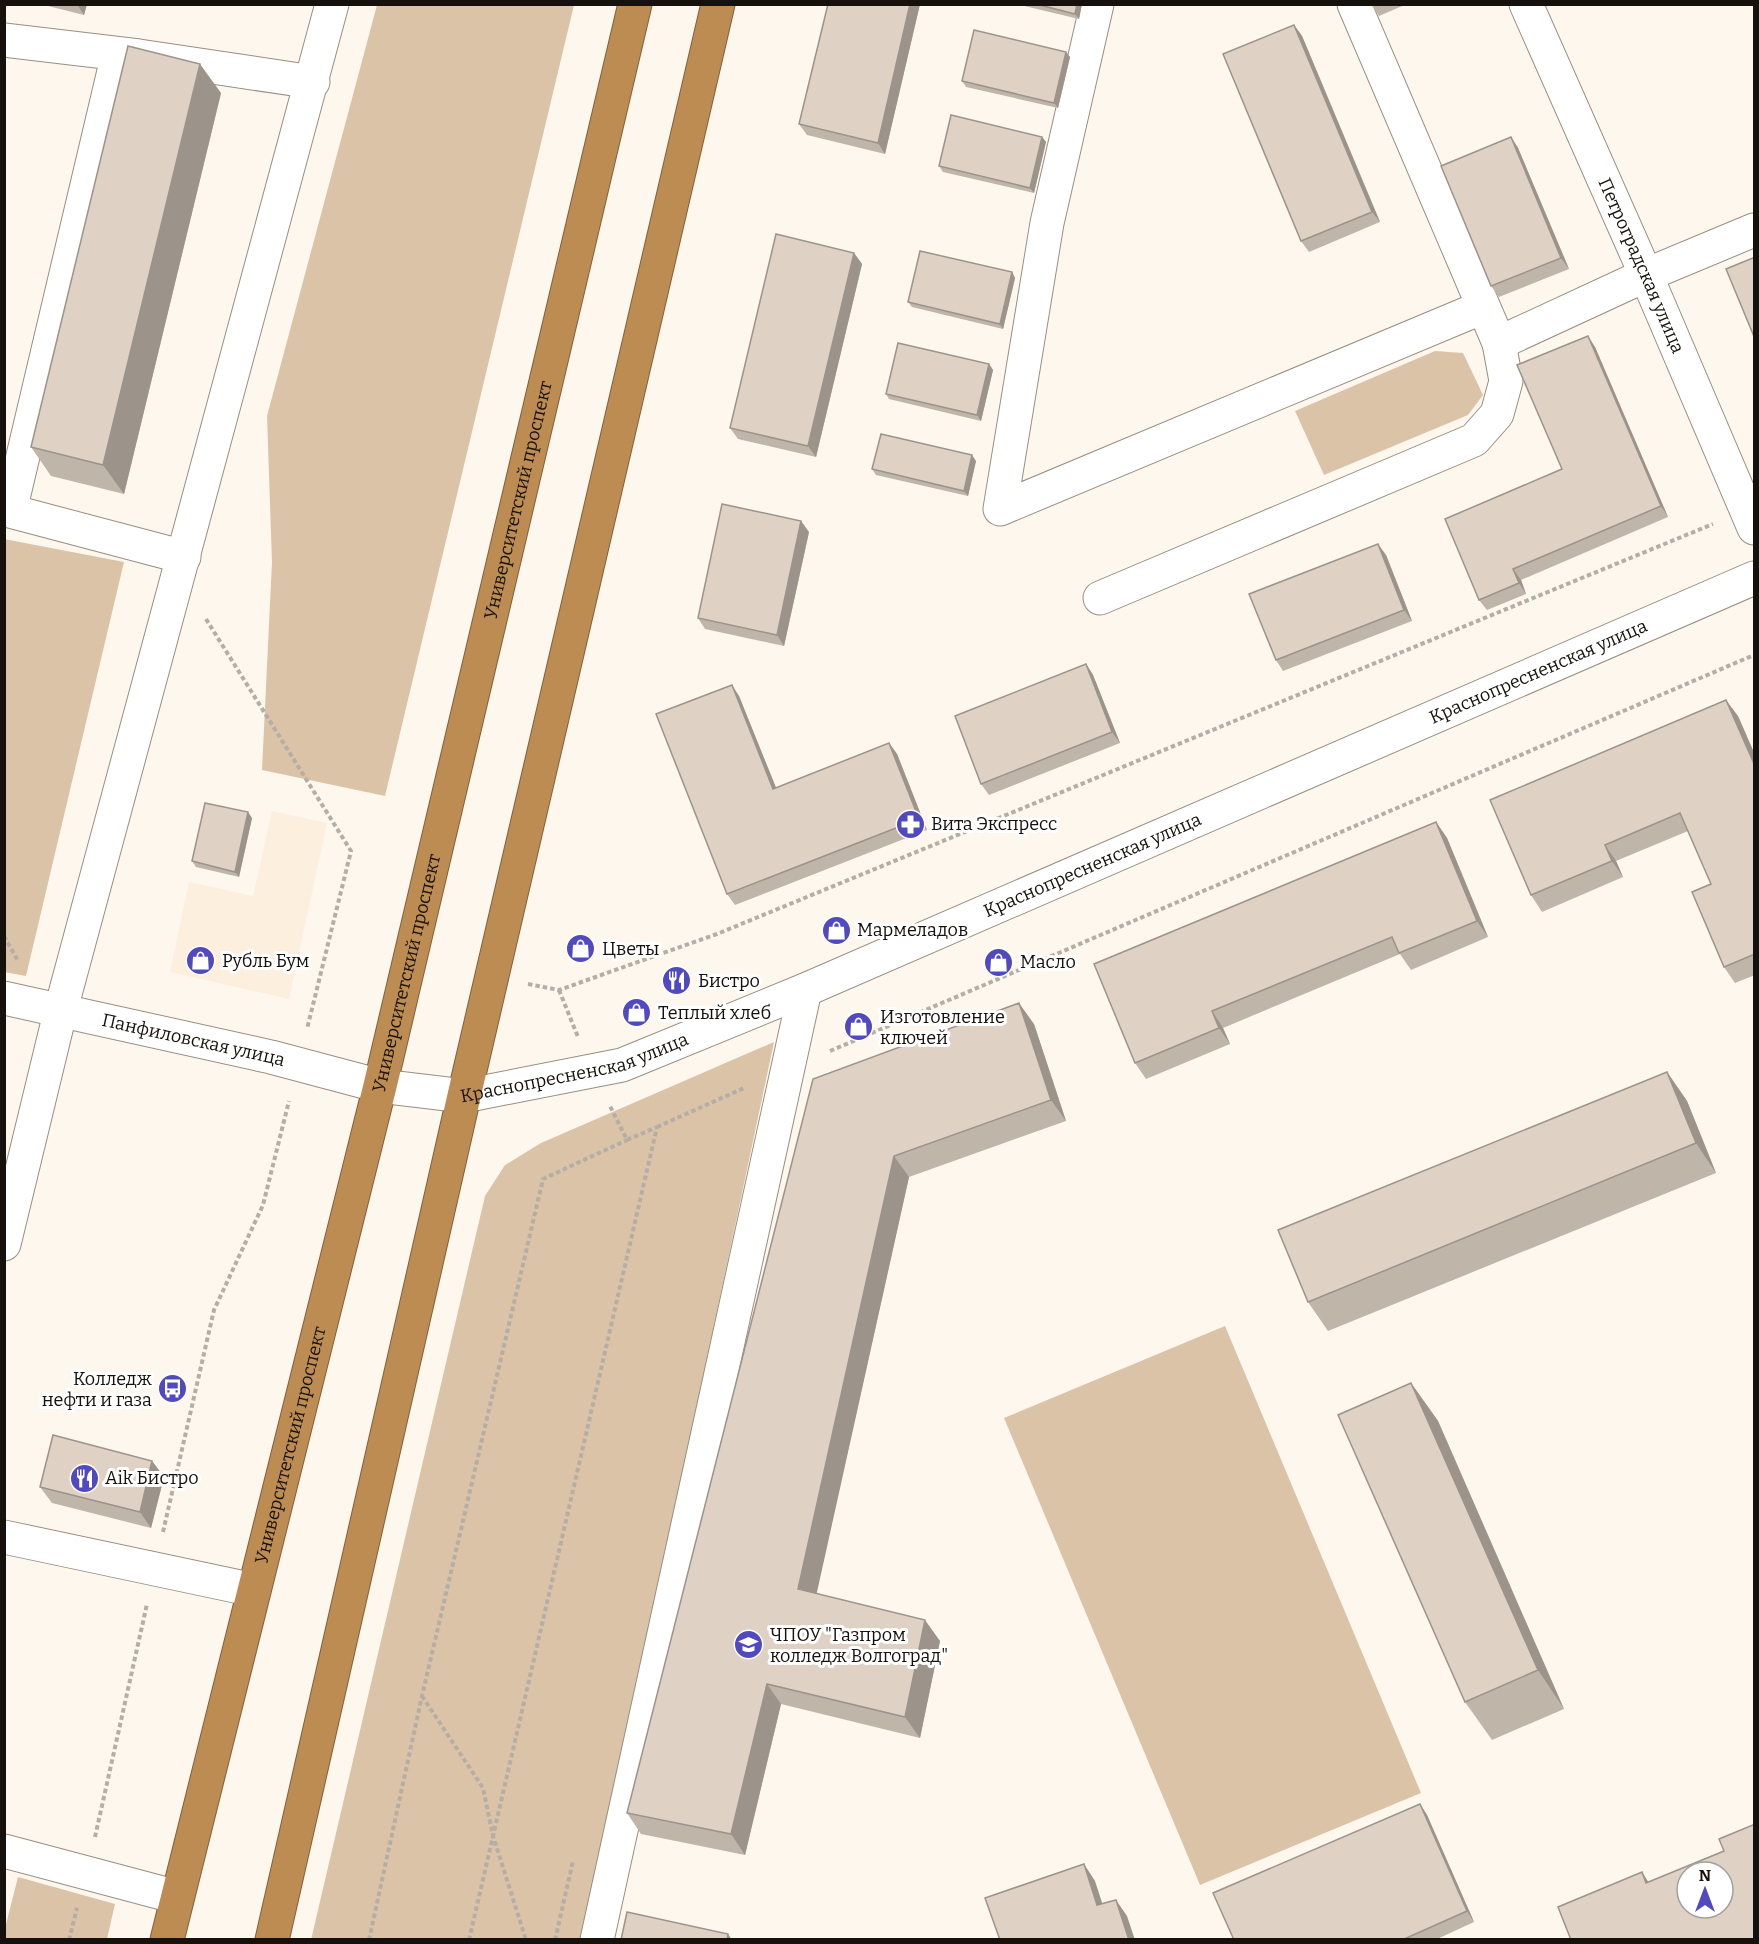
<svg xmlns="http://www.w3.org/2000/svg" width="1759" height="1944" viewBox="0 0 1759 1944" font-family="Bitter,serif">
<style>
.built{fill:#fdefde}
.green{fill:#dbc3a8}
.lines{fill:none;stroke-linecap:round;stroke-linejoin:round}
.minor-casing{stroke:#998e81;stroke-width:35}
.highway-casing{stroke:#82613a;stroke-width:35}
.path{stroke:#b4aea6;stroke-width:4;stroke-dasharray:4.5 3;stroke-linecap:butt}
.minor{stroke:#fff;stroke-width:33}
.highway{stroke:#bc8c52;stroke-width:33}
.wall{fill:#c0b5a9}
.shaded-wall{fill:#9c938a}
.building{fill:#dfd2c5;stroke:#9c938a;stroke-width:1.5;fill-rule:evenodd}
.labels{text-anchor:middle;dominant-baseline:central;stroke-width:6;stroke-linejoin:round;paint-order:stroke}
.street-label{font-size:18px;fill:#16110d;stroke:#fff}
.poi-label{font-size:18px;fill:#16110d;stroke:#fff;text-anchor:start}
</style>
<rect width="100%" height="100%" fill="#fef7ee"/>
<polygon class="built" points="272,811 327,823 289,999 170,972 189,882 253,896"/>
<g class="green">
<polygon points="377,5 574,5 385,796 262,770 272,562 267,416"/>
<polygon points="1435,351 1463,353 1483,395 1468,415 1324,475 1295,411"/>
<polygon points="4,539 124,562 26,976 4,972"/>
<polygon points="774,1042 584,1939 311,1940 485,1196 505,1165 541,1143"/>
<polygon points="1225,1326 1421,1793 1200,1885 1004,1418"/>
<polygon points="18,1877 115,1904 107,1939 5,1939 5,1928"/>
</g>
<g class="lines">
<defs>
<g id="minor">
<polyline points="1097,4 1047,223 1000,509 1483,307"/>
<polyline points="1354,4 1499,343 1646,275 1754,230"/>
<path id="s1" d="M1526,4L1646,275L1754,528"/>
<polyline points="4,40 139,56 313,82"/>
<polyline points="118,54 10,511 184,557"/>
<polyline points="1100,598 1474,440 1497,414 1506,381 1499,343"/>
<path id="s2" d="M4,998L271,1057L380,1086L464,1096L622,1065L805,990L1754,578"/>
<polyline points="4,1244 61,1009 332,4"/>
<polyline points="4,1537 254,1590"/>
<polyline points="4,1851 177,1897"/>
<polyline points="597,1940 805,990"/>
</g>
<g id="highway">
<path id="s3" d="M167,1940L380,1086L635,4"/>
<polyline points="272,1940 464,1096 718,4"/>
</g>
</defs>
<use href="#minor" class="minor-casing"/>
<use href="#highway" class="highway-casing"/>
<g class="path">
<polyline points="206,619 351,851 307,1029"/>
<polyline points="4,936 18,961"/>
<polyline points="528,984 559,990 717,934 1713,524"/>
<polyline points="559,990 578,1037"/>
<polyline points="830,1051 1754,655"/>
<polyline points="657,1127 744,1088"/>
<polyline points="163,1532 214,1310 263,1205 289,1101"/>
<polyline points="422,1696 483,1788 493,1836 526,1940"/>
<polyline points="95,1837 147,1604"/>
<polyline points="69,1940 77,1908"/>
<polyline points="369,1940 422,1696 543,1179 627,1140"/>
<polyline points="469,1940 657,1127 627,1140 610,1106"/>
<polyline points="555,1940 573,1861"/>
</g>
<use href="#minor" class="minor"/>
<use href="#highway" class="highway"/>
</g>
<g class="wall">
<polygon points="40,4 87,4 84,15"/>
<polygon points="828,4 920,4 885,154 807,135 799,124"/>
<polygon points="1016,4 1082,4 1079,19"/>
<polygon points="1371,4 1407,4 1379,16"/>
<polygon points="1294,25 1302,36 1380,222 1309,252 1301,241"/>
<polygon points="1066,52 1070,57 1058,108 966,87 962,81"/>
<polygon points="221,93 124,494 51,476 31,447"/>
<polygon points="1042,137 1046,142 1034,193 943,172 939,166"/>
<polygon points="1511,137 1518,148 1569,269 1499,297 1491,286"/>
<polygon points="854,253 862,264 816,457 738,439 730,428"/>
<polygon points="1012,272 1015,278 1003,329 912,307 908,302"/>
<polygon points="1595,347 1668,517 1521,580 1526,594 1487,610 1479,600 1562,469"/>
<polygon points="989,364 993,370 981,421 889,399 886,394"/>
<polygon points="976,461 968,496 876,475 872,469"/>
<polygon points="809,532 784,646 705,629 698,618"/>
<polygon points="1386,555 1412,621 1283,671 1276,660"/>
<polygon points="1086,664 1093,675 1120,743 989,795 981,784"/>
<polygon points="739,696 776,788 889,743 897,754 927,830 735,905 727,894"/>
<polygon points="1738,716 1755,755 1755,975 1735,983 1724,967 1711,884 1688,831 1616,861 1623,877 1542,912 1531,895"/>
<polygon points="252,818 239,877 196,867 192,861"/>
<polygon points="1436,822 1447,838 1488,937 1411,970 1400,954 1223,1028 1230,1044 1146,1079 1135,1063"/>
<polygon points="1034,1024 1066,1121 909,1177 816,1594 940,1641 920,1738 781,1704 745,1855 641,1834 627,1813 813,1079"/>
<polygon points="1667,1072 1687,1101 1716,1173 1328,1331 1308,1302"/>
<polygon points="1411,1383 1438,1421 1564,1709 1492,1740 1465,1702"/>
<polygon points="152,1461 164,1477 151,1528 52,1503 40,1487"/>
<polygon points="1420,1804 1427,1815 1474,1922 1435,1940 1234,1940"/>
</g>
<g class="shaded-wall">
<polygon points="77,4 87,4 84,15"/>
<polygon points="910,4 920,4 885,154 878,143"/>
<polygon points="1077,4 1082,4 1079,19 1075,14"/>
<polygon points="1294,25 1302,36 1380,222 1372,212"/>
<polygon points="1066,52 1070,57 1058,108 1054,103"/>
<polygon points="200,64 221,93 124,494 103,465"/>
<polygon points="1042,137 1046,142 1034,193 1030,188"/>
<polygon points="1511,137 1518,148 1569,269 1561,258"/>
<polygon points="854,253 862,264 816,457 808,446"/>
<polygon points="1012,272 1015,278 1003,329 1000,324"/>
<polygon points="1588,336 1595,347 1668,517 1661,506"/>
<polygon points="989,364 993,370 981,421 977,415"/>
<polygon points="972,455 976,461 968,496 964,491"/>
<polygon points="801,521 809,532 784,646 777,635"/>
<polygon points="1378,544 1386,555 1412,621 1404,610"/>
<polygon points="1513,569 1521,580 1526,594 1519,583"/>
<polygon points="1086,664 1093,675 1120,743 1112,732"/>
<polygon points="732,685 739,696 781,800 773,789"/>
<polygon points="1726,700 1738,716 1755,755 1755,766"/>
<polygon points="889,743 897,754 927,830 919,819"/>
<polygon points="248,812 252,818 239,877 235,872"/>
<polygon points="1436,822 1447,838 1488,937 1477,921"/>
<polygon points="1605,845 1616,861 1623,877 1612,861"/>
<polygon points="1019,1003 1034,1024 1066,1121 1051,1100"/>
<polygon points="1212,1011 1223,1028 1230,1044 1219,1028"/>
<polygon points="1667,1072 1687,1101 1716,1173 1696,1143"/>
<polygon points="894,1156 909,1177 813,1610 798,1589"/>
<polygon points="1411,1383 1438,1421 1564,1709 1538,1670"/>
<polygon points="152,1461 164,1477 151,1528 140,1512"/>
<polygon points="925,1620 940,1641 920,1738 905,1717"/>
<polygon points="767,1684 781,1704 745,1855 731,1834"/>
<polygon points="1420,1804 1427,1815 1474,1922 1467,1911"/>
<polygon points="1084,1864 1095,1881 1108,1921 1097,1905"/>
<polygon points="1642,1872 1649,1883 1646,1883"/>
<polygon points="1116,1900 1127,1916 1135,1940 1129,1940"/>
<polygon points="728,1934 732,1940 727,1940"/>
</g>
<g class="building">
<polygon points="828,4 910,4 878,143 799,124"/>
<polygon points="1036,4 1077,4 1075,14"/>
<polygon points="1294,25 1372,212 1301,241 1223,54"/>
<polygon points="974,30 1066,52 1054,103 962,81"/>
<polygon points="128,46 200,64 103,465 31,447"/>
<polygon points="951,115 1042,137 1030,188 939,166"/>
<polygon points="1511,137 1561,258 1491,286 1441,166"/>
<polygon points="776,234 854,253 808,446 730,428"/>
<polygon points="920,251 1012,272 1000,324 908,302"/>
<polygon points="1755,257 1755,339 1726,269"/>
<polygon points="1588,336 1661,506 1513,569 1519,583 1479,600 1445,519 1562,469 1517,365"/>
<polygon points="898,343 989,364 977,415 886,394"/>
<polygon points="881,434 972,455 964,491 872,469"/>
<polygon points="722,504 801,521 777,635 698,618"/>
<polygon points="1378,544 1404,610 1276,660 1249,594"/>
<polygon points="1086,664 1112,732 981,784 955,716"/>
<polygon points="732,685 773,789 889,743 919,819 727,894 656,714"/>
<polygon points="1726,700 1755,766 1755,954 1724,967 1692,892 1711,884 1680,813 1605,845 1612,861 1531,895 1490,800"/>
<polygon points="205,803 248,812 235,872 192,861"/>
<polygon points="1436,822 1477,921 1399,953 1392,937 1212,1011 1219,1028 1135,1063 1094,964"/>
<polygon points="1019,1003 1051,1100 894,1156 798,1589 925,1620 905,1717 767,1684 731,1834 627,1813 813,1079"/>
<polygon points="1667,1072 1696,1143 1308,1302 1278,1230"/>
<polygon points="1411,1383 1538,1670 1465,1702 1338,1415"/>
<polygon points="53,1435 152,1461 140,1512 40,1487"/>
<polygon points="1420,1804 1467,1911 1402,1940 1234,1940 1213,1893"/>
<path d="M1755,1824V1938L1750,1940H1571L1558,1907L1642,1872L1646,1883L1724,1851L1719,1839ZM1687,1872H1723V1908H1687Z"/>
<polygon points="1084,1864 1097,1905 1116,1900 1129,1940 1000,1940 985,1898"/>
<polygon points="627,1912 728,1934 727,1940 621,1940"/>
</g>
<defs>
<symbol id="pharmacy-disc" viewBox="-11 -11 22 22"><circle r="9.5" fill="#5149c0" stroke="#fff"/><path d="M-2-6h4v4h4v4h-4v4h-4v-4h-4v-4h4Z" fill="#fff"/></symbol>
<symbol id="shop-disc" viewBox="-11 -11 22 22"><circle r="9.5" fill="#5149c0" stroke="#fff"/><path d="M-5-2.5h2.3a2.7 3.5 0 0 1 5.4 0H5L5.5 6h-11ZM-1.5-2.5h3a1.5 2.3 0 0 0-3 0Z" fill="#fff"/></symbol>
<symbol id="restaurant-disc" viewBox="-11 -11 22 22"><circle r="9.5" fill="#5149c0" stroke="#fff"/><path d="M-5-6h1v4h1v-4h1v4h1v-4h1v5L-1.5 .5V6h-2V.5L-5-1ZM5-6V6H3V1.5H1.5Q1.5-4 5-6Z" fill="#fff"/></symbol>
<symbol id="bus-disc" viewBox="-11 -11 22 22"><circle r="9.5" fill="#5149c0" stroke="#fff"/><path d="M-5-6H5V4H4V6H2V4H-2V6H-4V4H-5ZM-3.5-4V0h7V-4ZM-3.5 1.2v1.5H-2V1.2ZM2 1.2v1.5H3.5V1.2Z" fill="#fff"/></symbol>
<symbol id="university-disc" viewBox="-11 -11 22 22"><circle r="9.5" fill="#5149c0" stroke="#fff"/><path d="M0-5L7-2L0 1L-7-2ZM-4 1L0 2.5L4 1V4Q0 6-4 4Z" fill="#fff"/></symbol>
</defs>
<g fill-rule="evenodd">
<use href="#pharmacy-disc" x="894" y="808" width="33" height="33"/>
<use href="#shop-disc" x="820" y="914" width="33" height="33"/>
<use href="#shop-disc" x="564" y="932" width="33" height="33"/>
<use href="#shop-disc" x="184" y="944" width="33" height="33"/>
<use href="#shop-disc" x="982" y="946" width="33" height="33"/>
<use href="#restaurant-disc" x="660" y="964" width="33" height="33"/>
<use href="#shop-disc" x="620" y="996" width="33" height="33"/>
<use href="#shop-disc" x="842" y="1010" width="33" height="33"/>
<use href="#bus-disc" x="156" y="1372" width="33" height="33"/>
<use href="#restaurant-disc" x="68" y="1462" width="33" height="33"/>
<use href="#university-disc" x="732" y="1628" width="33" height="33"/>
</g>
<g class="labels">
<g class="street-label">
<text stroke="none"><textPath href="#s1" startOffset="286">Петроградская улица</textPath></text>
<text stroke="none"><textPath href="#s3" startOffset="1482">Университетский проспект</textPath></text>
<text stroke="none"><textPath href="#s2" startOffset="1629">Краснопресненская улица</textPath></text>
<text stroke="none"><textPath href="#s2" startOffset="1143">Краснопресненская улица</textPath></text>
<text stroke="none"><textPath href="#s3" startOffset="996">Университетский проспект</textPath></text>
<text stroke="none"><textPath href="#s2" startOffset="194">Панфиловская улица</textPath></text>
<text stroke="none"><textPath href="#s2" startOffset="585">Краснопресненская улица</textPath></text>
<text stroke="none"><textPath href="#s3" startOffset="510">Университетский проспект</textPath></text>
</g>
<g class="poi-label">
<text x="931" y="824">Вита Экспресс</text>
<text x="857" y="930">Мармеладов</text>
<text x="602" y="949">Цветы</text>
<text x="222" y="961">Рубль Бум</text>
<text x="1020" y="962">Масло</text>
<text x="698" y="981">Бистро</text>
<text x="658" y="1013">Теплый хлеб</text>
<text x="880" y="1017">Изготовление<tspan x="880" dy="21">ключей</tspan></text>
<text x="152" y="1379" text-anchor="end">Колледж<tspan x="152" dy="21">нефти и газа</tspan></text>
<text x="105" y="1478">Aik Бистро</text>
<text x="770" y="1635">ЧПОУ "Газпром<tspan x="770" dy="21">колледж Волгоград"</tspan></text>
</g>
</g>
<rect width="1759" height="1944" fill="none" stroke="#16110d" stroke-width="12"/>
<g transform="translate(1705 1890)"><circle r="28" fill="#ffffff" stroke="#a2a09e" stroke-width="1.5"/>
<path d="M0-4.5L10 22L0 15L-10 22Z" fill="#5149c0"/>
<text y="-9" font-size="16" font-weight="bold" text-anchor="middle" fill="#16110d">N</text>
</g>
</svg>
